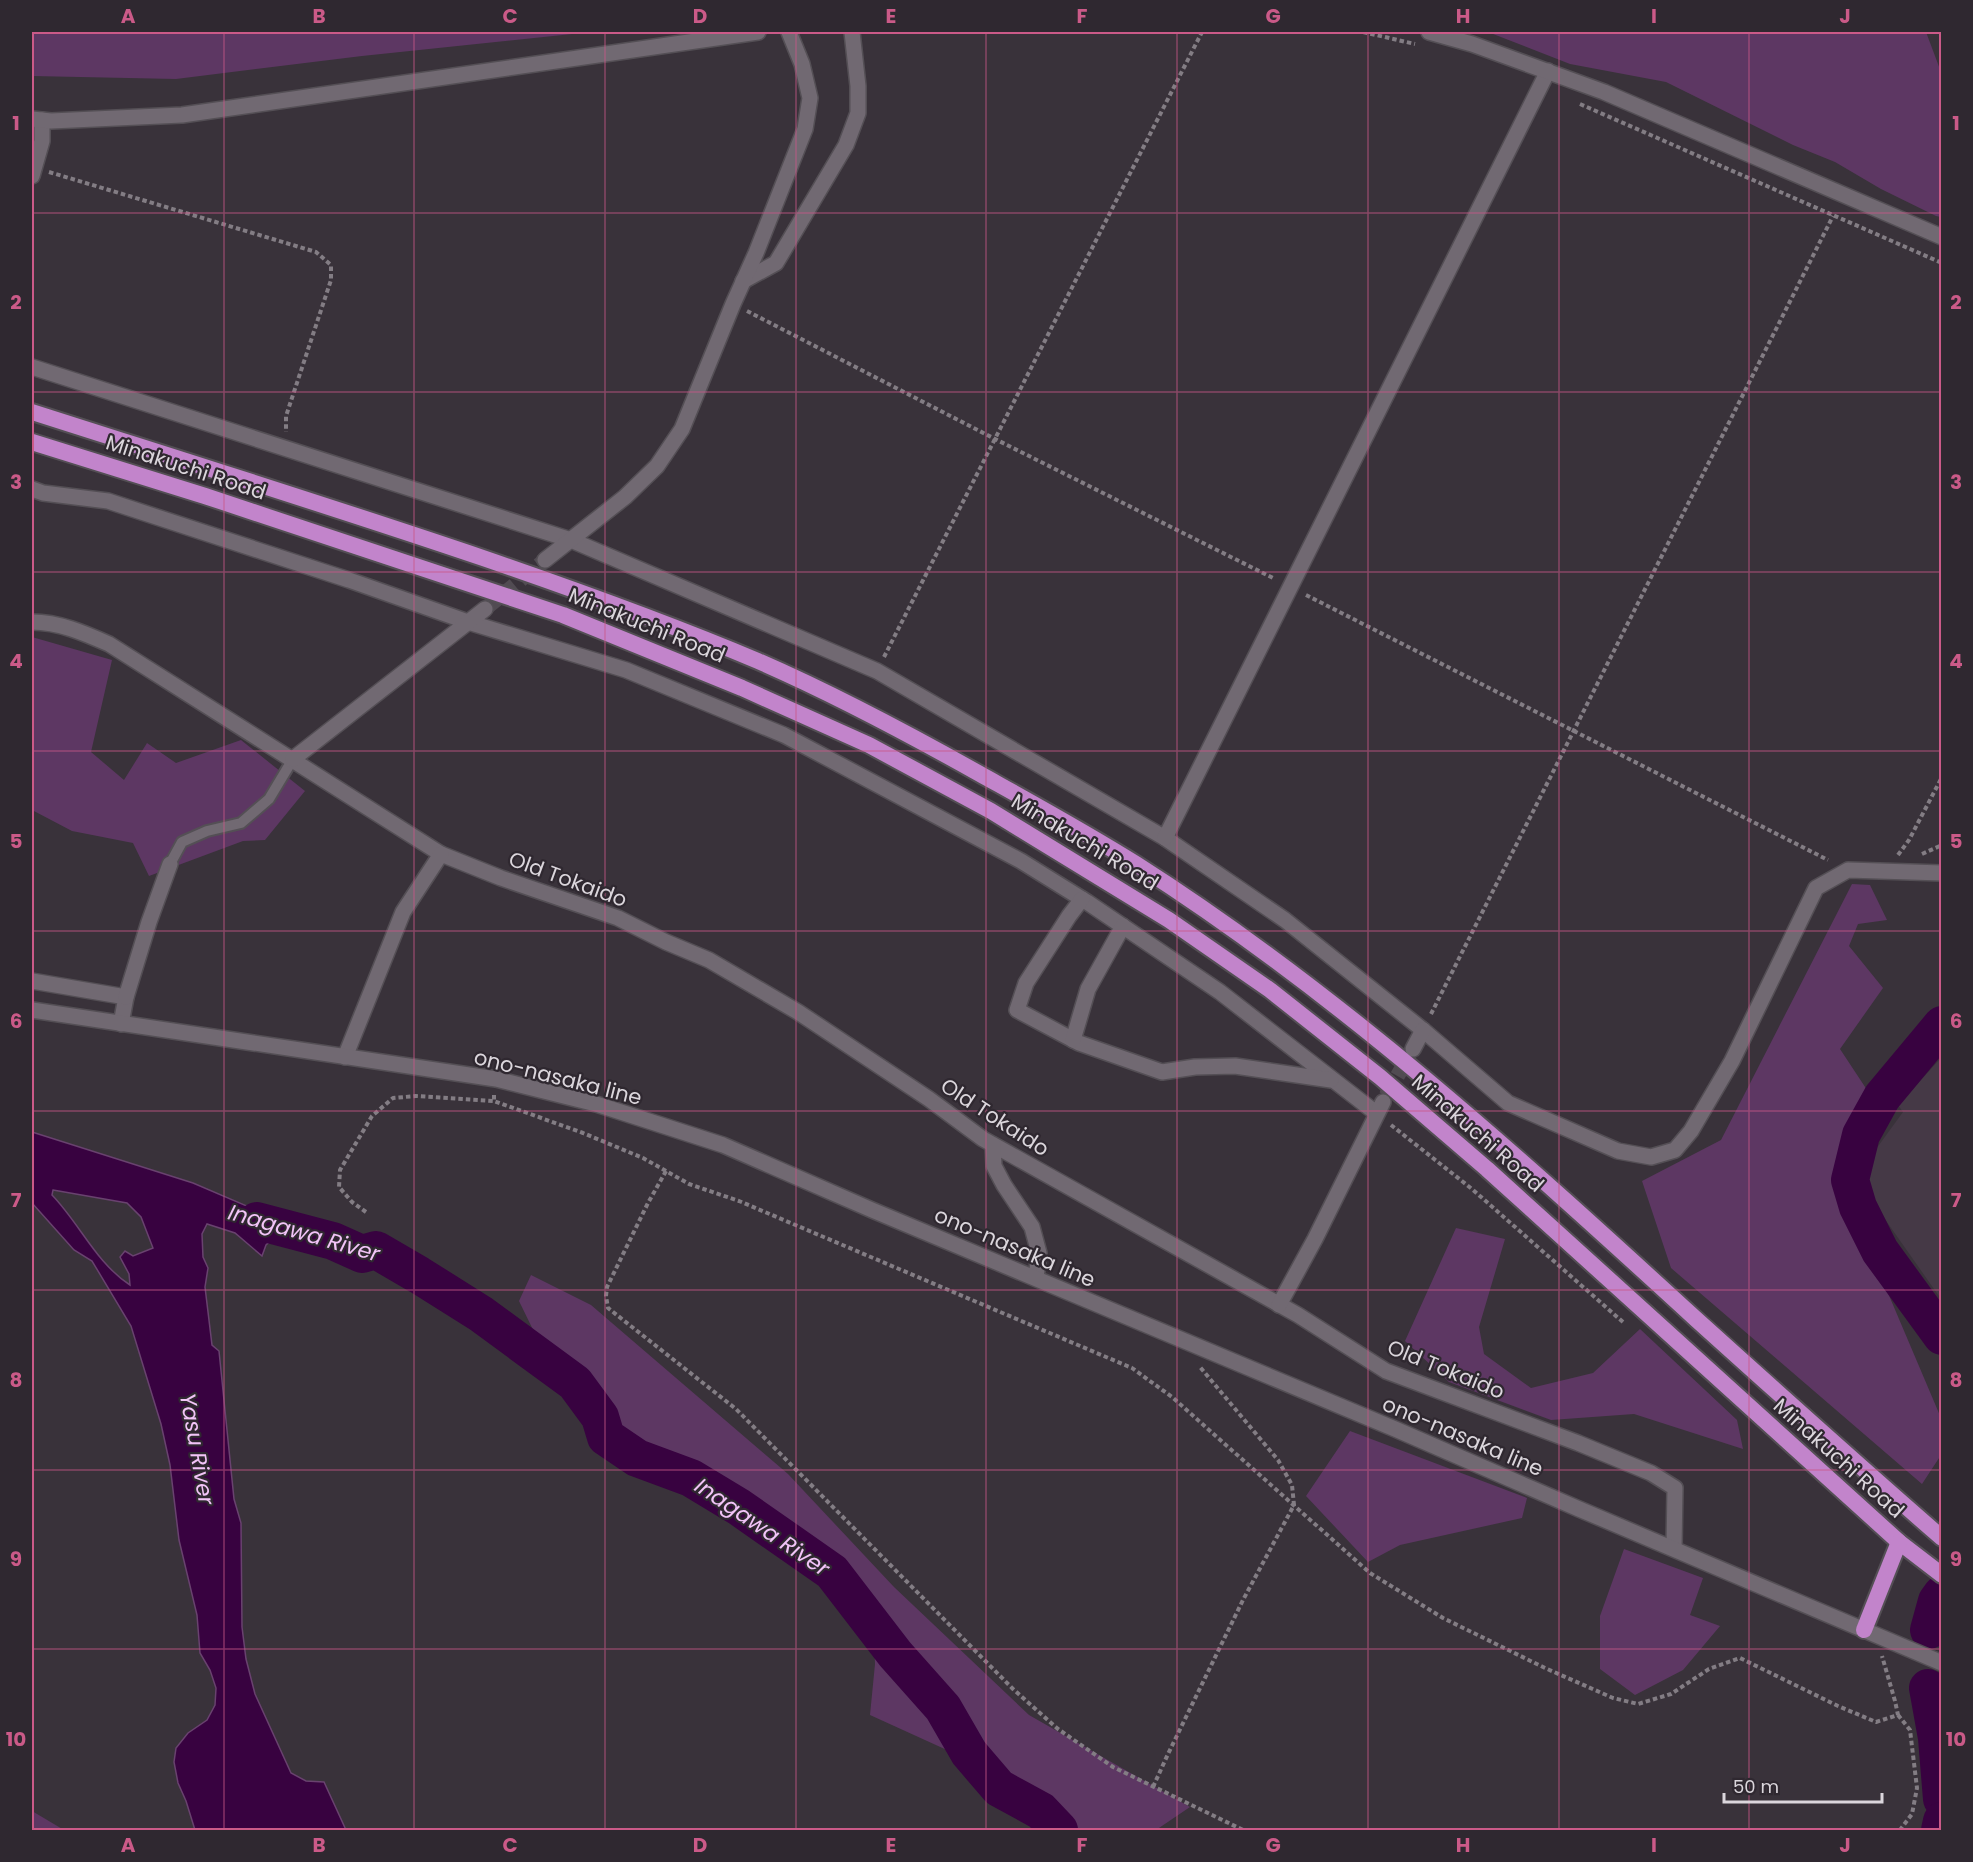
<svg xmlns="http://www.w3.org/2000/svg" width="1973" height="1862" viewBox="0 0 1973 1862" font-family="Poppins,sans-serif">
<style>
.built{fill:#453946}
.green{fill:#5d3763}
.water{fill:#380240;stroke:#69426f;stroke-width:1.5;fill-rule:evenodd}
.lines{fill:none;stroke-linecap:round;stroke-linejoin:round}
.river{stroke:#380240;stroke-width:38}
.minor-tunnel{stroke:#514b52;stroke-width:15;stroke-dasharray:15 8;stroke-linecap:butt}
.service-casing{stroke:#544f55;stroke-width:14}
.minor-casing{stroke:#544f55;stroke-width:18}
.tertiary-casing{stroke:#544f55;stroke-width:18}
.secondary-casing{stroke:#544f55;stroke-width:18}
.trunk-casing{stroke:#544f55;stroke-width:20}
.path{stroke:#837d84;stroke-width:4;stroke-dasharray:4.5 3;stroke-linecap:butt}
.service{stroke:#716972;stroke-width:10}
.minor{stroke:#716972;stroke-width:15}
.tertiary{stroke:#716972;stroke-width:15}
.secondary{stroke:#716972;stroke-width:15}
.trunk{stroke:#c284cb;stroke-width:16}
.grid{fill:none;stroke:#cb5a88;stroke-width:1.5;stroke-opacity:0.55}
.labels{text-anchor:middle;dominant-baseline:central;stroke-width:4.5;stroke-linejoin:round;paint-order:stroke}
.street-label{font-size:21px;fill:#dbd6dc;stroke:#2f2830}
.water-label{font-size:22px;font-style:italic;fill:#f2c4f8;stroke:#2f2830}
.neatline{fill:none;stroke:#cb5a88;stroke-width:2}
.grid-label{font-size:20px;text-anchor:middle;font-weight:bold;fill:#cb5a88}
</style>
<rect width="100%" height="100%" fill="#39323a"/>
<polygon class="built" points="1941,1058 1941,1299 1875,1205 1868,1182 1871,1156 1903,1112 1898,1105"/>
<g class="green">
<polygon points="32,32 591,32 362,56 176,79 32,76"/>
<polygon points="1488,32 1926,32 1941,72 1941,217 1936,216 1881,189 1835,162 1793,145 1666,82 1570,64"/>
<polygon points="32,637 112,660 91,752 124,780 147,743 176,763 241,740 305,791 265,840 243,841 149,876 133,843 72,831 32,810"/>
<polygon points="1852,884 1870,885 1887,920 1858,924 1849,946 1883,988 1840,1049 1875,1102 1843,1187 1941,1418 1941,1455 1922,1484 1671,1268 1642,1181 1721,1140"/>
<polygon points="1456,1228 1505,1239 1479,1327 1484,1354 1531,1388 1593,1373 1640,1329 1737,1420 1743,1449 1634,1414 1551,1420 1449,1382 1405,1341"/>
<polygon points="531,1275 591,1305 788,1474 894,1587 1029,1715 1190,1807 1156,1830 1046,1830 1004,1776 870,1715 875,1664 873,1612 793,1536 620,1434 539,1342 519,1301"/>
<polygon points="1350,1431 1527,1498 1522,1518 1400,1545 1368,1562 1306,1496"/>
<polygon points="1624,1549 1703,1578 1690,1615 1720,1626 1683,1670 1635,1695 1600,1669 1600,1616"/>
<polygon points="32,1811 64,1830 32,1830"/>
</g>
<path class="water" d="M32,1132L193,1183L312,1234L274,1238L266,1245L262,1256L235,1233L207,1224L202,1234L203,1257L208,1268L205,1287L212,1345L219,1351L234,1499L241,1523L242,1627L246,1659L255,1694L291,1773L306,1781L324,1782L346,1830H195L186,1801L178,1783L174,1762L176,1748L188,1733L207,1720L215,1705L216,1688L210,1670L200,1653L197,1615L179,1540L170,1465L161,1424L131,1326L92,1261L74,1250L32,1203ZM53,1190L127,1203L141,1217L153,1248L133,1256L125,1251L120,1257L129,1274L130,1285C96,1263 80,1224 52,1195Z"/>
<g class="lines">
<g class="river">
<polyline points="1942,1025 1882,1097 1861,1135 1850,1180 1858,1207 1880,1251 1942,1336"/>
<polyline points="257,1221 333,1241 362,1254 376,1250 419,1275 481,1314 575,1383 600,1417 606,1437 637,1458 691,1478 739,1507 832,1572 895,1654 943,1708 969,1753 999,1788 1041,1811 1059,1830"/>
<polyline points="1929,1630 1937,1601 1942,1594"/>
<polyline points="1928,1688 1937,1738 1942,1799"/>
<polyline points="1940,1830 1942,1821"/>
</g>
<g class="minor-tunnel">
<polyline points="485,609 545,560"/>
<polyline points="1386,1096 1410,1054"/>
</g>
<defs>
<polyline id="service" points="170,864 182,842 207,831 241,823 269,799 293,759"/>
<g id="minor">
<polyline points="32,176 42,141 42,120"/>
<polyline points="743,281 776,263 846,145 858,113 858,86 852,32"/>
<polyline points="32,367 571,540 877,671 1165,838 1285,920 1423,1030 1508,1103 1618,1151 1651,1157 1675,1150 1691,1131 1732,1061 1816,888 1848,870 1942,873"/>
<polyline points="32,489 43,493 108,501 349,580 468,622 626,670 784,735 1021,861 1087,902 1220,992 1376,1113"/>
<polyline points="545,560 625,497 657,466 682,429 733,304 756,253 805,129 810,98 802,64 789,32"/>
<path d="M32,622C59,622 84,633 109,644L441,854L501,878L618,918L666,942L709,960L798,1012L929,1099L983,1139L1298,1315L1386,1371L1578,1443L1651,1473L1675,1488L1674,1548"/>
<polyline points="293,759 485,609"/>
<polyline points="1165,838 1548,71"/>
<polyline points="1082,899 1069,916 1026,983 1017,1010 1079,1043 1162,1072 1195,1067 1235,1066 1331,1080"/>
<polyline points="32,981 126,997 121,1024"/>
<polyline points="126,997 149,922 170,864"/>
<polyline points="1073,1040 1088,989 1123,926"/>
<polyline points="1413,1049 1423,1030"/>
<polyline points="345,1057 403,912 441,854"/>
<polyline points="993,1145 994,1166 1004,1185 1032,1227 1039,1253 1036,1278"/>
<polyline points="1279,1305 1315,1239 1383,1102"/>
</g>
<g id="tertiary">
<polyline points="1429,32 1472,44 1604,92 1942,237"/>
<polyline points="32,119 51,121 182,115 758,32"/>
</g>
<polyline id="secondary" points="32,1010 496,1079 596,1104 723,1145 872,1210 1395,1429 1579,1509 1942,1663"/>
<g id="trunk">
<path d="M32,412C182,460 333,507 483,558C576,590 668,623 758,661C834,694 907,733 980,774C1032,803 1085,832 1136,864C1340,994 1519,1157 1697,1320C1778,1393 1859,1466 1942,1538"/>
<polyline points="32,442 205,496 563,615 742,688 869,745 991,811 1169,920 1270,990 1380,1077 1487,1169 1899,1542 1942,1575"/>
<polyline points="1864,1630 1899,1542"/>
</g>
</defs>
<use href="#service" class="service-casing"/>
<use href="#minor" class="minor-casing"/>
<use href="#tertiary" class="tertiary-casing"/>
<use href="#secondary" class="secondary-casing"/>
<use href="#trunk" class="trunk-casing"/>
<g class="path">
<polyline points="1363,32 1415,44"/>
<polyline points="1580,104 1942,263"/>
<polyline points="49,172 316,252 331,265 331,280 286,416 286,432"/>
<polyline points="747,311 995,439 1275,579"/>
<polyline points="1306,595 1828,860"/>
<polyline points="884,657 1202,32"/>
<polyline points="1922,854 1942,845"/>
<polyline points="1898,855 1909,840 1942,777"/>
<polyline points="1431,1014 1833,216"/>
<polyline points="494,1095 494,1101 583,1133 643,1158 689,1184 739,1201 1132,1368 1172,1397 1370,1573 1443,1618 1545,1668 1613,1698 1638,1704 1671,1694 1709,1669 1740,1658 1838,1706 1876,1722 1898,1715 1895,1701 1882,1656"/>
<polyline points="1391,1125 1472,1189 1624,1323"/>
<polyline points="666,1171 648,1203 607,1287 606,1296 608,1308 736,1409 1013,1689 1058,1729 1113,1767 1243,1830"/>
<polyline points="366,1212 352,1202 339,1187 340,1170 372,1116 393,1098 416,1096 494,1101"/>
<polyline points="1898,1715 1910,1730 1917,1788 1912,1814 1900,1830"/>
<polyline points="1153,1787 1168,1754 1243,1600 1294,1505 1292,1485 1278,1460 1200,1367"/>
</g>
<use href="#service" class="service"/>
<use href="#minor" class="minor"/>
<use href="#tertiary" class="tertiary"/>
<use href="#secondary" class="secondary"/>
<use href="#trunk" class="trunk"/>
</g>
<path class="grid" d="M224,32V1830M414,32V1830M605,32V1830M796,32V1830M986,32V1830M1177,32V1830M1368,32V1830M1559,32V1830M1749,32V1830M32,213H1942M32,392H1942M32,572H1942M32,751H1942M32,931H1942M32,1111H1942M32,1290H1942M32,1470H1942M32,1649H1942"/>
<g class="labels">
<g class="street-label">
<text transform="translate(186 467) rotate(18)">Minakuchi Road</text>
<text transform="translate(647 625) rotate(22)">Minakuchi Road</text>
<text transform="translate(1085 842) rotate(31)">Minakuchi Road</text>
<text transform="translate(568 879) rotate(20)">Old Tokaido</text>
<text transform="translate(558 1077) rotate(14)">ono-nasaka line</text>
<text transform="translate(995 1117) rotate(33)">Old Tokaido</text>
<text transform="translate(1478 1133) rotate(41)">Minakuchi Road</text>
<text transform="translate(1015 1247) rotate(23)">ono-nasaka line</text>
<text transform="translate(1446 1369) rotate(22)">Old Tokaido</text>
<text transform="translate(1463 1436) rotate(23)">ono-nasaka line</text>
<text transform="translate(1839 1458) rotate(42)">Minakuchi Road</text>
</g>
<g class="water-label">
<text transform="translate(304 1233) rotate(16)">Inagawa River</text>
<text transform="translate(197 1449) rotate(80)">Yasu River</text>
<text transform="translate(762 1527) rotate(34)">Inagawa River</text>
</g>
</g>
<rect width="1973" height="1862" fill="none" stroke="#2f2830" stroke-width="66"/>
<path d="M1724 1793v9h158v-9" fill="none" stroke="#dbd6dc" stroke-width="3"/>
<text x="1733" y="1793" font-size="18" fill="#dbd6dc" stroke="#2f2830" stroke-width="4.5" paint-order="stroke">50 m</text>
<rect x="33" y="33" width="1907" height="1796" class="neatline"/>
<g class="grid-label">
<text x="128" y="23">A</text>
<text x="319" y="23">B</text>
<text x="510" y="23">C</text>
<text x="700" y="23">D</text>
<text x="891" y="23">E</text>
<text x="1082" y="23">F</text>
<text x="1273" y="23">G</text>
<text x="1463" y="23">H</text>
<text x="1654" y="23">I</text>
<text x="1845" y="23">J</text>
<text x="16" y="130">1</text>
<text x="1956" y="130">1</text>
<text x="16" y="309">2</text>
<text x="1956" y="309">2</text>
<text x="16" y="489">3</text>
<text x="1956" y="489">3</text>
<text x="16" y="668">4</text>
<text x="1956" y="668">4</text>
<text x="16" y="848">5</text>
<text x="1956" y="848">5</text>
<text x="16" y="1028">6</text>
<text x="1956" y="1028">6</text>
<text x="16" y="1207">7</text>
<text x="1956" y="1207">7</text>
<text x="16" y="1387">8</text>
<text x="1956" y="1387">8</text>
<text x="16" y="1566">9</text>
<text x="1956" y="1566">9</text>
<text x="16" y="1746">10</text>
<text x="1956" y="1746">10</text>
<text x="128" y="1852">A</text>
<text x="319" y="1852">B</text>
<text x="510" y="1852">C</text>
<text x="700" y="1852">D</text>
<text x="891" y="1852">E</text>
<text x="1082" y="1852">F</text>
<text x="1273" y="1852">G</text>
<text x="1463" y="1852">H</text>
<text x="1654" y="1852">I</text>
<text x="1845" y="1852">J</text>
</g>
</svg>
